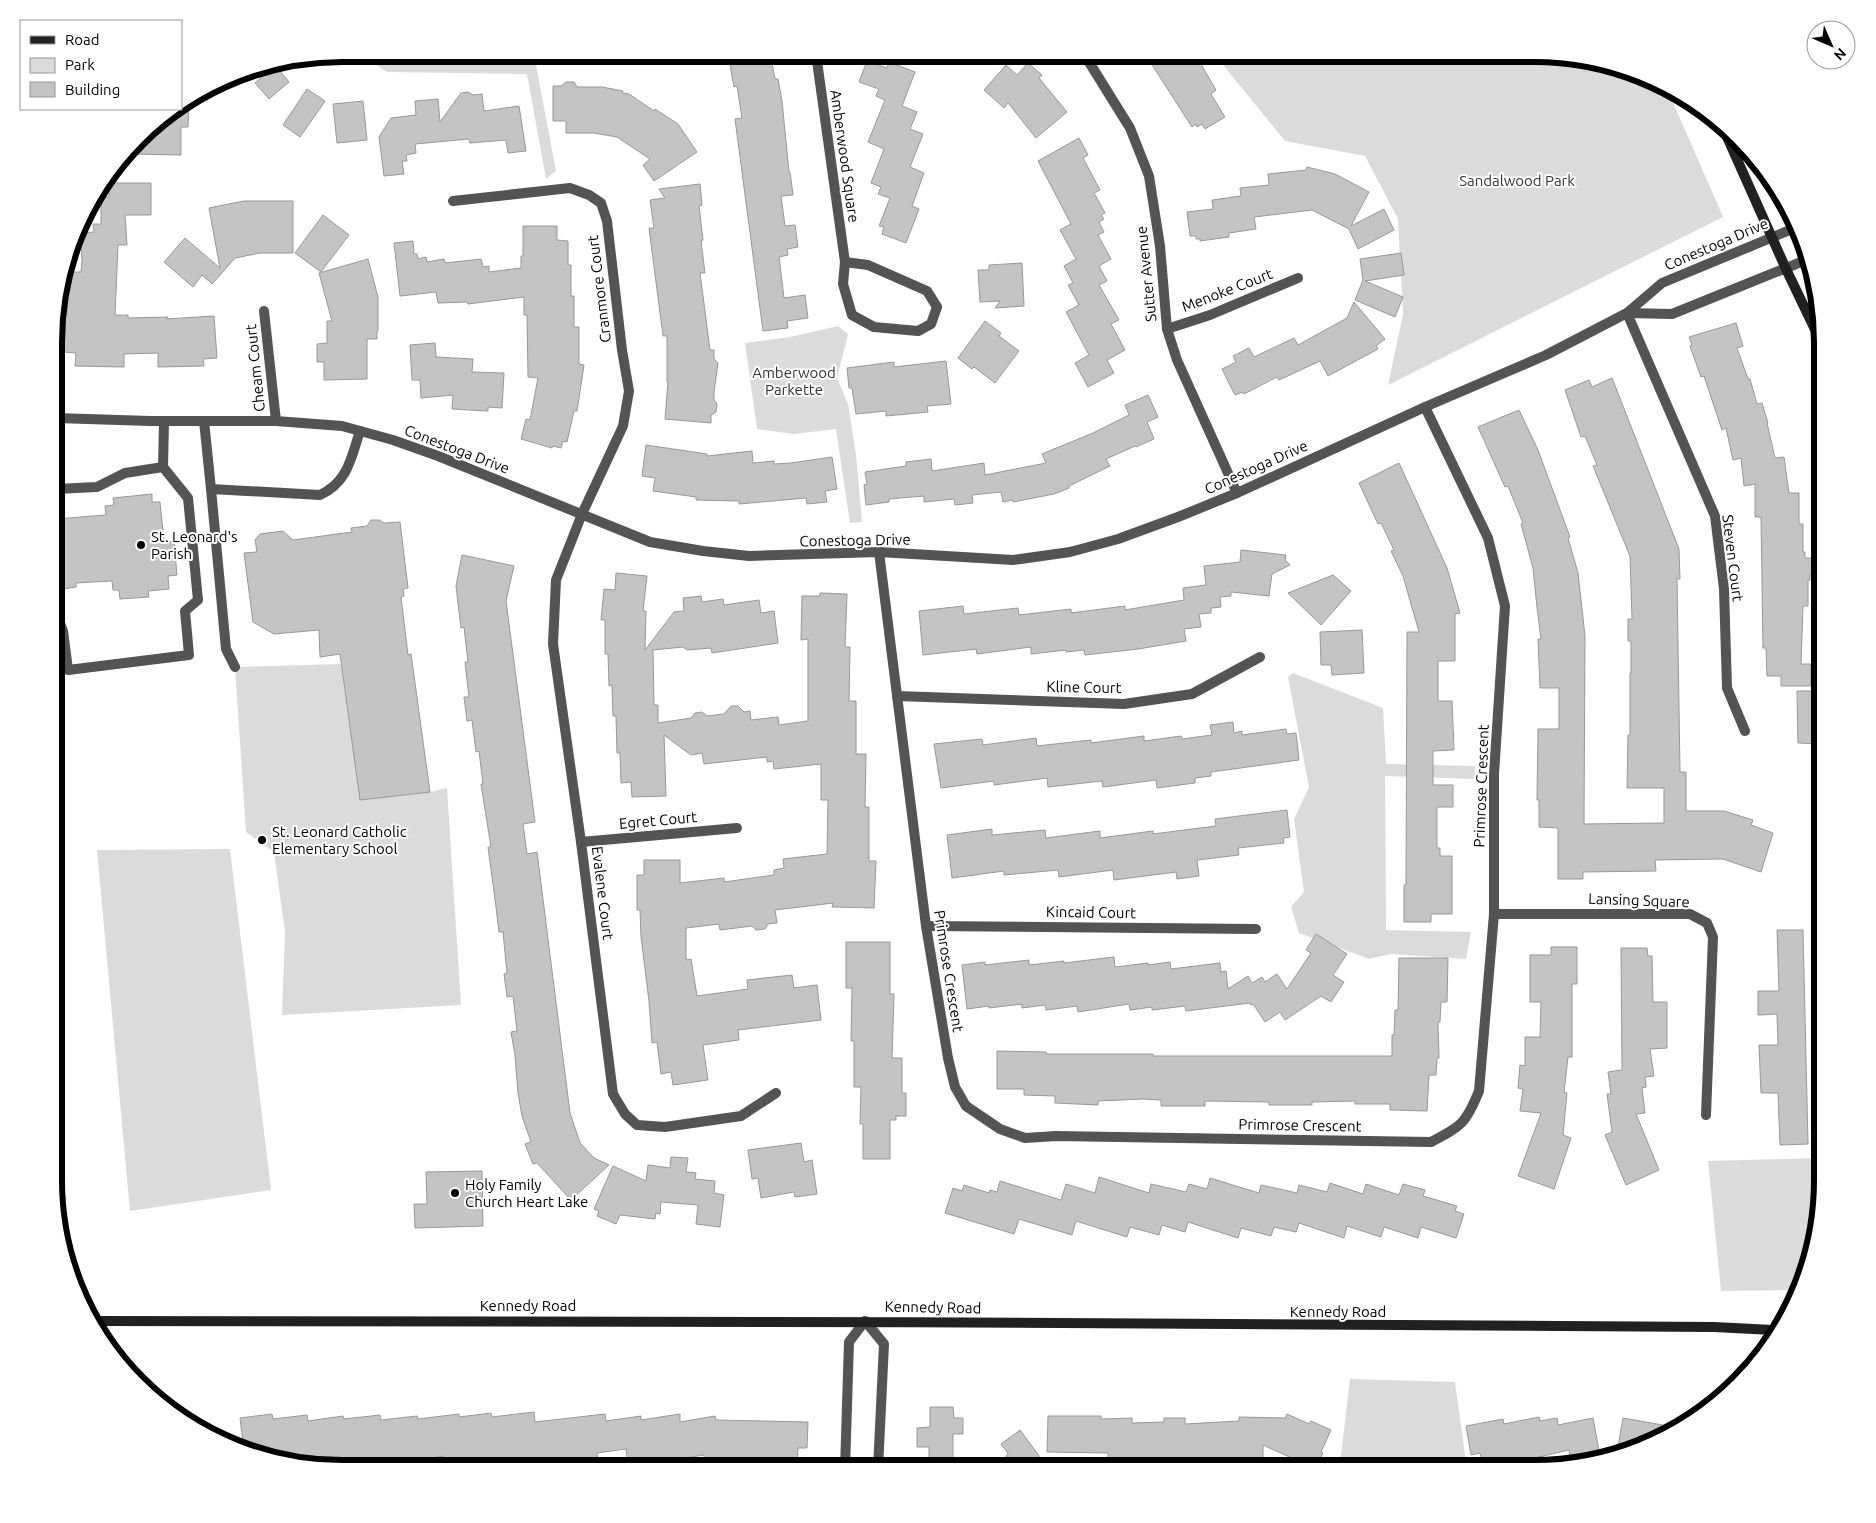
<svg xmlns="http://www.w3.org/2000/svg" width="1876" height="1523" viewBox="0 0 1876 1523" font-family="Ubuntu,sans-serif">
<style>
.green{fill:#dbdbdb}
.building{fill:#c4c4c4;stroke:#989898}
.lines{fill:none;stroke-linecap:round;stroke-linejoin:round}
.service{stroke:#545454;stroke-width:10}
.minor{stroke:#545454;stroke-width:10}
.tertiary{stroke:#545454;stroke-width:10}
.secondary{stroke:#212121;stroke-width:10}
.poi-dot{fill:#000;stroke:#fff;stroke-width:2}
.labels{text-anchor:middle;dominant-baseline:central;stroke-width:4;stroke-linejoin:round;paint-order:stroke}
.street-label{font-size:15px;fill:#000;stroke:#fff}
.park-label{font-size:15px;fill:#323232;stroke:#fff}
.poi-label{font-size:15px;fill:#000;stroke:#fff;text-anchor:start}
.rim{fill:none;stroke:#000;stroke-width:6}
</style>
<rect width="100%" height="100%" fill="#fff"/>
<g class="green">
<polygon points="373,54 542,54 542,58 536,65 556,171 546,179 527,74 387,72 367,59"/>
<polygon points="1214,54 1552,54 1645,76 1668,91 1723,217 1388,385 1403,314 1398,219 1365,156 1285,141"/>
<polygon points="838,326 848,334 837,378 848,404 856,455 862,522 850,523 836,429 794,434 757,429 745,343 790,337"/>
<polygon points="341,664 360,800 430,792 447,788 461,1005 282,1015 285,932 274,852 246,832 235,667"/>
<polygon points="1293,673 1383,708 1386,764 1475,766 1475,779 1385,776 1386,930 1471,932 1466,959 1391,954 1369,959 1299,933 1291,907 1304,892 1294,819 1309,787 1288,677"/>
<polygon points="230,849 271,1190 130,1211 97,850"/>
<polygon points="1822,1158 1822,1200 1798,1290 1721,1291 1708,1161"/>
<polygon points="1350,1379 1455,1382 1467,1469 1332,1469 1341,1456"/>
</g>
<g class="building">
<polygon points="1145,54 1195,54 1216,90 1211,94 1225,117 1205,129 1202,124 1197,127 1196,124 1192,127"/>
<polygon points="771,58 775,79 778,79 782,101 789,172 790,172 793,195 781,196 785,226 795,225 798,247 787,249 788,255 779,257 784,298 805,295 808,318 787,321 788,328 763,331 735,119 742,118 737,86 734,87 730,65"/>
<polygon points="867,61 887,68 889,62 915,72 902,106 917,112 910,129 923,134 910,167 924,173 912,206 919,209 906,243 882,234 884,227 879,226 890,198 878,194 881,187 871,183 884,149 868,142 885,100 876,96 879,89 859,82"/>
<polygon points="1028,63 1042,75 1039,78 1067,112 1036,138 1008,103 1004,108 984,90 1006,65 1017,75"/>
<polygon points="275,65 289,82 269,99 255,83"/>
<polygon points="566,82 574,82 577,87 602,87 623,91 622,93 629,94 654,111 655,109 678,124 697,152 654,181 643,165 650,159 617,137 594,133 566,133 566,121 553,121 553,86 561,86"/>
<polygon points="307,89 325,101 300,137 283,125"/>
<polygon points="468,92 473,95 482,94 484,111 519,106 526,151 508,153 506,140 470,143 469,139 415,144 416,153 406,155 407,161 402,161 404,174 384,176 379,137 391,118 416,115 415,101 438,99 440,122 461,93"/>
<polygon points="363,101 367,140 337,143 333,104"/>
<polygon points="189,104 188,127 181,127 181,155 128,154 152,125"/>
<polygon points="1079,138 1088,155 1083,158 1100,190 1094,193 1105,213 1101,215 1104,219 1099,222 1104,232 1098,235 1111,259 1099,266 1107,281 1099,285 1119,320 1111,324 1125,350 1107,360 1114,373 1088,387 1075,363 1089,355 1066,312 1079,305 1068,285 1073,283 1064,266 1076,259 1060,230 1071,224 1038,161"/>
<polygon points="1307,167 1335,174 1369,192 1351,226 1384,209 1394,230 1358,249 1349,229 1312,210 1254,217 1256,229 1229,233 1229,237 1200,241 1200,239 1196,239 1196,236 1190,236 1187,212 1213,209 1212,200 1241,196 1240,188 1269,185 1268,174 1306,170"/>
<polygon points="109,183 151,183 151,215 125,215 127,245 118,245 115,315 128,315 128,318 168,317 166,319 214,316 217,358 203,359 204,366 158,367 158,353 124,354 124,367 75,366 76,353 63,352 63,316 67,316 67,272 81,272 82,260 80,233 94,232 93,224 101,224 101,197 109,197"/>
<polygon points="700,184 702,205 699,206 703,240 701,241 705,273 700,273 710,350 714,350 714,359 718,363 714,392 714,400 717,404 716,412 711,415 711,423 665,419 668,382 667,382 667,336 663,336 649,228 654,228 650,200 665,198 659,189"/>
<polygon points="244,201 293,201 293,253 260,253 235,258 212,284 202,275 193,287 164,262 185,238 220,268 209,208"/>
<polygon points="323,215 349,235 321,272 295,253"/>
<polygon points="523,226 557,226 557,240 568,241 568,265 571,265 571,296 574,296 574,327 579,327 579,364 584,365 577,411 574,411 567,442 563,441 561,448 553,446 552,448 521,439 526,419 530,420 538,378 528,377 527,315 524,315 524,297 468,304 467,302 438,303 436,292 400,296 394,243 413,241 414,254 417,254 418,259 426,257 427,262 444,259 445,263 481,259 483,267 489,266 489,272 521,268 521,256 523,256"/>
<polygon points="1401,253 1404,275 1365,281 1403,297 1395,317 1355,300 1363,280 1360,259"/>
<polygon points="368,259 378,297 378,331 377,331 377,339 367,339 367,379 324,380 324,362 317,362 317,344 327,343 327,321 332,321 319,273"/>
<polygon points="1022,263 1024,306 995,308 1000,301 980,302 978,270 989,270 989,265"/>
<polygon points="1354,302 1385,339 1376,346 1378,349 1328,376 1320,361 1279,380 1277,377 1244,394 1243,392 1235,395 1222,369 1236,362 1233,356 1249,348 1254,357 1294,338 1298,345 1347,318"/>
<polygon points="985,321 1001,333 999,336 1019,351 995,383 974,367 972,369 958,358"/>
<polygon points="1736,323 1743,346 1737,348 1748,379 1750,379 1757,404 1762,403 1768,423 1767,423 1775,458 1784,457 1789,493 1799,493 1799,524 1803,524 1803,552 1805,552 1805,558 1812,558 1812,574 1810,574 1810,580 1808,580 1808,606 1803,606 1801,664 1811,664 1811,686 1781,686 1781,676 1767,676 1766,648 1763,648 1761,517 1755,517 1755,484 1744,486 1741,458 1733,460 1726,428 1722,430 1704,376 1701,377 1690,346 1692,345 1689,337"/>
<polygon points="435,343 436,357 473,359 472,372 504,373 502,408 488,407 488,411 452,409 453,395 421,398 420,380 412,380 410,345"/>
<polygon points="946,361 951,404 927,406 928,412 886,416 886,411 856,414 852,388 849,388 847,368 894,362 894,367"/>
<polygon points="1612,378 1679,549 1680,579 1677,579 1680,772 1686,772 1686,811 1724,811 1753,820 1751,825 1773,833 1761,872 1723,859 1655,860 1656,871 1583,872 1583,879 1558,879 1558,828 1539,827 1539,800 1537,800 1538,729 1559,729 1559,688 1540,688 1538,639 1541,639 1537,607 1533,568 1521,524 1523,523 1508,486 1505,487 1478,427 1519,410 1538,450 1570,537 1568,538 1578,573 1585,636 1584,824 1664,823 1664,788 1627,788 1628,735 1630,735 1630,673 1631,673 1631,641 1628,641 1628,619 1632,619 1630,556 1593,466 1597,465 1585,436 1581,437 1565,390 1589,380 1592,387"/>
<polygon points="1148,395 1158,417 1147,422 1154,439 1136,447 1135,446 1106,459 1110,466 1069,486 1069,488 1054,494 1013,502 1013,500 1003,502 1001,492 972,495 973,503 955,505 954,499 924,502 924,496 889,499 889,502 866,505 864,485 867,484 865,472 906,466 906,462 931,459 932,471 984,463 985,475 1046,463 1042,454 1093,433 1129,415 1125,405"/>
<polygon points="646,445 707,454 707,456 752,451 753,463 774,461 774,464 791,463 832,457 837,489 825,491 827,502 807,504 806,498 739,504 739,501 696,500 696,497 653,491 655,478 642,476"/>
<polygon points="1399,463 1447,568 1460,613 1455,614 1455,661 1438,661 1438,701 1452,701 1454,750 1433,751 1433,785 1453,785 1453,807 1437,807 1437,848 1440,848 1440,856 1452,856 1452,914 1431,914 1431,922 1404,922 1404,885 1406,885 1407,632 1419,632 1403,576 1391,551 1394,550 1381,523 1378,524 1359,483"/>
<polygon points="152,494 152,502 160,502 164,542 174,541 177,575 168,576 169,589 148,591 149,597 120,599 119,590 113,590 112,581 76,583 76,587 56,590 56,519 106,515 105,506 114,505 113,498"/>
<polygon points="371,520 379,520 384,523 400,522 408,588 403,589 404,596 401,597 408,655 411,654 430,792 360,800 340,654 320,657 319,630 274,634 253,622 244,553 257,552 255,540 260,534 283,531 293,540 352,532 351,528 367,526"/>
<polygon points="1241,550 1286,555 1285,560 1290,565 1272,574 1269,596 1231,592 1231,596 1220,597 1221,607 1211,608 1211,613 1199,614 1201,627 1184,629 1186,641 1138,649 1085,655 1084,650 1066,652 1066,650 1031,654 1031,647 977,654 976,649 923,655 919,611 963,606 964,614 1018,608 1019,615 1071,609 1071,613 1125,606 1125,610 1184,600 1183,588 1206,585 1204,566 1240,562"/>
<polygon points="462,555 514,566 506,601 535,822 523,824 527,854 537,852 570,1113 580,1143 594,1158 609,1165 571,1200 537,1163 533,1164 525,1144 531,1142 522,1116 518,1093 515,1055 511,1032 517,1031 513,996 507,997 504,974 507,973 503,932 499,932 496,907 488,847 491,847 481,784 483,784 479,751 476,752 472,720 467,721 464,697 469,697 465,662 468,662 464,627 461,628 456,586"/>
<polygon points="616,573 647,576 643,611 646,611 645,650 674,612 684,611 683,598 701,596 702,602 723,599 724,605 759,600 761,613 774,611 778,643 712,653 711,648 687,650 683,647 653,650 654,705 658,705 658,723 691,718 695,713 702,712 707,716 724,714 731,706 738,706 744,712 750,711 751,720 778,717 779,725 808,721 808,639 801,640 802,596 820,596 820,593 847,594 845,647 850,647 849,701 856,701 856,754 866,754 865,807 869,807 869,861 876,861 874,908 832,907 833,903 775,910 777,923 768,924 765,929 756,930 752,926 720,930 719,924 686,928 686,960 691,959 697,996 748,989 747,980 792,975 794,988 817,985 821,1020 738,1030 739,1040 703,1045 708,1080 673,1085 671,1072 661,1074 657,1042 652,1043 649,1001 641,937 640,910 637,910 637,875 644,875 644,860 680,860 680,883 724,878 724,882 774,875 774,870 784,868 783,859 827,854 828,800 821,800 821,764 774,769 773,761 767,762 767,757 704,764 702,753 691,755 664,735 666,796 632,797 631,782 621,783 620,753 617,753 616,716 613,716 612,685 609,686 608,654 605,654 605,620 601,620 604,589 615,590"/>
<polygon points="1333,575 1351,591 1321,625 1288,593"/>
<polygon points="1362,630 1364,673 1332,675 1331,665 1321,665 1320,632"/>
<polygon points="1797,691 1822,691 1822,744 1798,743"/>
<polygon points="1233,722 1234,733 1242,731 1242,735 1286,729 1287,734 1296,733 1299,760 1211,772 1211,776 1195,778 1195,783 1157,788 1156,780 1103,787 1102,781 1048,787 1047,778 994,785 994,781 941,788 934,744 982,739 983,745 1036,738 1037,746 1091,740 1091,743 1144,736 1144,741 1181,736 1182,739 1212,735 1210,725"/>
<polygon points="1287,810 1290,837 1283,838 1284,843 1238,848 1239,855 1197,860 1199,876 1177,879 1176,872 1114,880 1113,870 1059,877 1058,870 1004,875 1004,871 952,878 947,835 992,829 992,835 1045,830 1046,838 1100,831 1100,838 1153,831 1153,834 1216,826 1215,819"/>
<polygon points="1777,930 1803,930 1808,1144 1780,1145 1778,1093 1761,1093 1759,1045 1778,1045 1777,1014 1758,1015 1758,991 1779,991"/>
<polygon points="1316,934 1347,954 1333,975 1344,982 1331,1002 1321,996 1285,1020 1280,1012 1265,1022 1253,1004 1251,1005 1250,1003 1186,1011 1185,1006 1152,1010 1152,1007 1130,1010 1129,1004 1078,1012 1077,1006 1046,1010 1045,1005 1022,1008 1022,1004 989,1008 989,1006 967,1009 962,965 985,962 985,965 1029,960 1029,965 1064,961 1064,963 1114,957 1115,967 1148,963 1148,965 1170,962 1171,969 1220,963 1221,972 1226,971 1228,989 1248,976 1252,983 1262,977 1265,982 1277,974 1287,989 1311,953 1306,950"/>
<polygon points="846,942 890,942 890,994 894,994 892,1058 902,1058 902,1093 906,1093 906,1116 896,1116 896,1120 890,1120 890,1159 863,1159 863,1124 860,1124 861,1087 854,1087 854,1041 851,1041 852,988 846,988"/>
<polygon points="1551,947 1577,947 1577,984 1572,984 1572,1057 1568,1057 1564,1092 1567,1093 1563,1135 1571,1138 1554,1189 1518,1176 1541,1113 1520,1111 1523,1089 1518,1088 1520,1065 1525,1066 1525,1037 1540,1037 1541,1002 1530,1002 1530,955 1551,955"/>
<polygon points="1621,948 1647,948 1648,956 1652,956 1653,1002 1667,1002 1667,1048 1650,1049 1654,1076 1645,1077 1646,1087 1642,1088 1645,1113 1636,1114 1659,1170 1626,1185 1605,1135 1612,1132 1607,1094 1611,1094 1608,1072 1622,1070"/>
<polygon points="1399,958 1448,958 1447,1002 1441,1002 1440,1022 1438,1022 1439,1058 1437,1058 1436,1075 1429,1075 1427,1111 1390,1110 1390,1104 1355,1104 1355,1101 1312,1102 1312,1105 1269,1105 1269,1102 1205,1101 1205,1106 1161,1106 1161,1100 1143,1099 1098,1101 1098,1105 1055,1103 1055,1096 1024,1095 1024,1089 997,1089 997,1051 1046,1052 1046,1054 1153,1054 1153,1056 1392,1056 1392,1035 1394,1035 1395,1010 1398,1010"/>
<polygon points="801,1143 804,1162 812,1160 817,1194 795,1197 794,1192 761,1198 758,1178 752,1179 748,1150"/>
<polygon points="671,1157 688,1158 686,1172 696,1173 695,1179 715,1181 714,1193 724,1195 720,1227 696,1224 698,1205 661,1202 660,1214 656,1213 655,1219 620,1215 616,1224 597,1216 599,1211 594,1209 613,1166 646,1181 648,1165 670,1168"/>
<polygon points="482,1171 483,1226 415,1228 414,1204 427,1204 426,1172"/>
<polygon points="1099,1177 1149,1193 1151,1184 1186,1192 1189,1184 1207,1189 1210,1178 1259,1193 1261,1185 1297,1193 1299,1185 1327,1192 1330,1183 1363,1194 1366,1184 1399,1195 1403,1184 1425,1190 1423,1196 1457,1206 1455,1211 1464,1214 1456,1238 1421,1227 1418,1238 1384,1227 1381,1237 1347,1226 1344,1238 1299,1223 1296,1232 1274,1227 1271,1236 1241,1228 1238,1238 1188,1222 1185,1232 1162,1225 1159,1235 1130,1227 1127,1237 1076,1221 1072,1235 1019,1219 1014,1234 945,1213 953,1188 962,1191 964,1185 989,1193 990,1190 997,1192 1000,1181 1061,1200 1066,1184 1095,1193"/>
<polygon points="930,1407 953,1407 954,1418 963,1418 963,1434 953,1434 953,1469 929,1469 929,1447 917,1447 917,1428 930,1427"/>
<polygon points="534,1412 535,1422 605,1414 606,1421 641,1416 641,1420 680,1414 680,1422 715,1416 716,1420 808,1422 807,1448 798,1448 797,1464 762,1463 762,1466 725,1465 706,1468 704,1455 671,1460 671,1465 652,1467 652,1463 628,1466 626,1449 597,1453 598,1463 562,1467 561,1463 547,1464 546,1460 518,1463 518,1459 470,1464 469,1460 445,1463 444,1456 395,1463 395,1461 357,1465 356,1459 322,1464 322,1459 295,1462 259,1454 258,1448 244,1450 240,1418 272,1414 273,1419 307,1415 308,1421 343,1416 344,1419 380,1415 381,1420 417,1416 418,1419 459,1414 459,1417 491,1413 492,1417"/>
<polygon points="1287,1414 1309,1424 1311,1421 1331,1430 1321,1452 1323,1453 1316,1469 1263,1445 1263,1458 1227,1458 1227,1467 1197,1466 1197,1462 1143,1465 1143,1458 1108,1458 1108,1453 1047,1452 1048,1416 1101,1416 1101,1419 1132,1418 1132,1423 1164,1422 1164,1418 1185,1418 1185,1424 1239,1421 1239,1417 1285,1418"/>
<polygon points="1539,1417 1540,1421 1557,1418 1558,1425 1593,1418 1600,1456 1571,1462 1569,1450 1539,1457 1540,1465 1520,1469 1518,1465 1483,1469 1480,1453 1471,1455 1466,1426 1503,1419 1504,1424"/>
<polygon points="1623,1418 1674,1427 1645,1447 1617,1453"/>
<polygon points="1020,1430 1049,1469 999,1469 1008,1453 1001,1444"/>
</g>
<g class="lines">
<g class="service">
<path d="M204,421L211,489L320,495C348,482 351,458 360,431"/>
<polyline points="56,489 97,487 125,473 163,467"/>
<polyline points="211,489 226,649 235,667"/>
<polyline points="56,613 63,631 68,670 189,655 185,611 198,600 188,498 163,467 164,421"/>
</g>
<g class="minor">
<polyline points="816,54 845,262 843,284 852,315 874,327 918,331 931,324 937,307 927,291 868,265 845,262"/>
<polyline points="1084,54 1130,128 1149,176 1160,246 1167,329 1177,360 1237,493"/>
<polyline points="453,201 570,188 589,195 601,203 607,221 622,350 629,391 623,426 582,514 556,580 553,644 581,842 613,1094 625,1114 637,1125 665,1127 741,1116 776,1093"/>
<polyline points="264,311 276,421"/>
<polyline points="1627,313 1715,516 1724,589 1727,688 1745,731"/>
<polyline points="1167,329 1210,315 1298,278"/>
<path d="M879,552L926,926L948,1058L955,1087L966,1106L1000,1129L1025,1138L1056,1136L1431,1142C1462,1126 1466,1123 1479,1091L1494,914V774L1505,606L1488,538L1425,407"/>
<polyline points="897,696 1124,704 1192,694 1260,657"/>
<polyline points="581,842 737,828"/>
<polyline points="1494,914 1690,914 1707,923 1713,937 1706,1115"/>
<polyline points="926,926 1256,929"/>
<polyline points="845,1469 849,1342 865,1321 884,1344 878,1469"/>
</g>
<g class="tertiary">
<polyline points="1627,313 1672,314 1806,260"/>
<polyline points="56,418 150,421 276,421 342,426 393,440 438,456 650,542 703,551 749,556 879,552 1013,560 1070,552 1118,539 1178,517 1237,493 1425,407 1546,355 1627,313 1662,283 1797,227"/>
</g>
<g class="secondary">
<polyline points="1723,128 1786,269 1822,344"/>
<path d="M93,1321C633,1319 1174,1324 1714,1327L1773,1330L1776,1332"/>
</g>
</g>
<g class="poi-dot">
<circle cx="141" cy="545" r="5"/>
<circle cx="262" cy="840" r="5"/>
<circle cx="455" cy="1193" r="5"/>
</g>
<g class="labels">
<g class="street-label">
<text transform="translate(845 156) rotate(82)">Amberwood Square</text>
<text transform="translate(1716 244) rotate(-23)">Conestoga Drive</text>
<text transform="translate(1146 274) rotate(-96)">Sutter Avenue</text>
<text transform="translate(599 289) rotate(-97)">Cranmore Court</text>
<text transform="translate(1227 290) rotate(-21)">Menoke Court</text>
<text transform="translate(255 368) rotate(-96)">Cheam Court</text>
<text transform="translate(457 449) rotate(21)">Conestoga Drive</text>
<text transform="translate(1256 467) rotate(-24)">Conestoga Drive</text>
<text transform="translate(855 540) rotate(-1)">Conestoga Drive</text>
<text transform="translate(1733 558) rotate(83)">Steven Court</text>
<text transform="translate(1084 687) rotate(1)">Kline Court</text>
<text transform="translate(1481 786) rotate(-88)">Primrose Crescent</text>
<text transform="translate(658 820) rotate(-5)">Egret Court</text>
<text transform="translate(603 893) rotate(83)">Evalene Court</text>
<text transform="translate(1639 900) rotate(2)">Lansing Square</text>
<text transform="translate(1091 912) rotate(1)">Kincaid Court</text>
<text transform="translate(949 971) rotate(81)">Primrose Crescent</text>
<text transform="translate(1300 1125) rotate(1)">Primrose Crescent</text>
<text x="528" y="1305">Kennedy Road</text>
<text transform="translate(933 1307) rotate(1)">Kennedy Road</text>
<text x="1338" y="1311">Kennedy Road</text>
</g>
<g class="park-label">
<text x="1517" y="180">Sandalwood Park</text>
<text x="794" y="372">Amberwood<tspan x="794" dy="17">Parkette</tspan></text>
</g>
<g class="poi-label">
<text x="151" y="536">St. Leonard's<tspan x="151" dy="17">Parish</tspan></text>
<text x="272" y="831">St. Leonard Catholic<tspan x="272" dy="17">Elementary School</tspan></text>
<text x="465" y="1184">Holy Family<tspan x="465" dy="17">Church Heart Lake</tspan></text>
</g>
</g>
<path d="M0 0H1876V1523H0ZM342 62H1534A280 280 0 0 1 1814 342V1180A280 280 0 0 1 1534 1460H342A280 280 0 0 1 62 1180V342A280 280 0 0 1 342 62Z" fill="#fff" fill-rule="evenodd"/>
<path class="rim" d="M342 62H1534A280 280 0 0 1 1814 342V1180A280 280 0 0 1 1534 1460H342A280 280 0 0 1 62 1180V342A280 280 0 0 1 342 62Z"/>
<rect x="20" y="20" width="162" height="90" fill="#ffffff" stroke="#999999"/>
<rect x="30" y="36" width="25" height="8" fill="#212121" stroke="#999999"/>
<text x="65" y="45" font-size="15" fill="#000000">Road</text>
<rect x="30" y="58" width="25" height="15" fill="#dbdbdb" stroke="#999999"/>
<text x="65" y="70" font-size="15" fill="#000000">Park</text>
<rect x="30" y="82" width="25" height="15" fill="#c4c4c4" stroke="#999999"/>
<text x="65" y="95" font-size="15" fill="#000000">Building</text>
<g transform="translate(1831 45) rotate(135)"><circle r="24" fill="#ffffff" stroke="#999999"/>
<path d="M0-4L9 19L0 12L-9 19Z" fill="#000000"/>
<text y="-8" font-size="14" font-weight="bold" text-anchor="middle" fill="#000000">N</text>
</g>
</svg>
